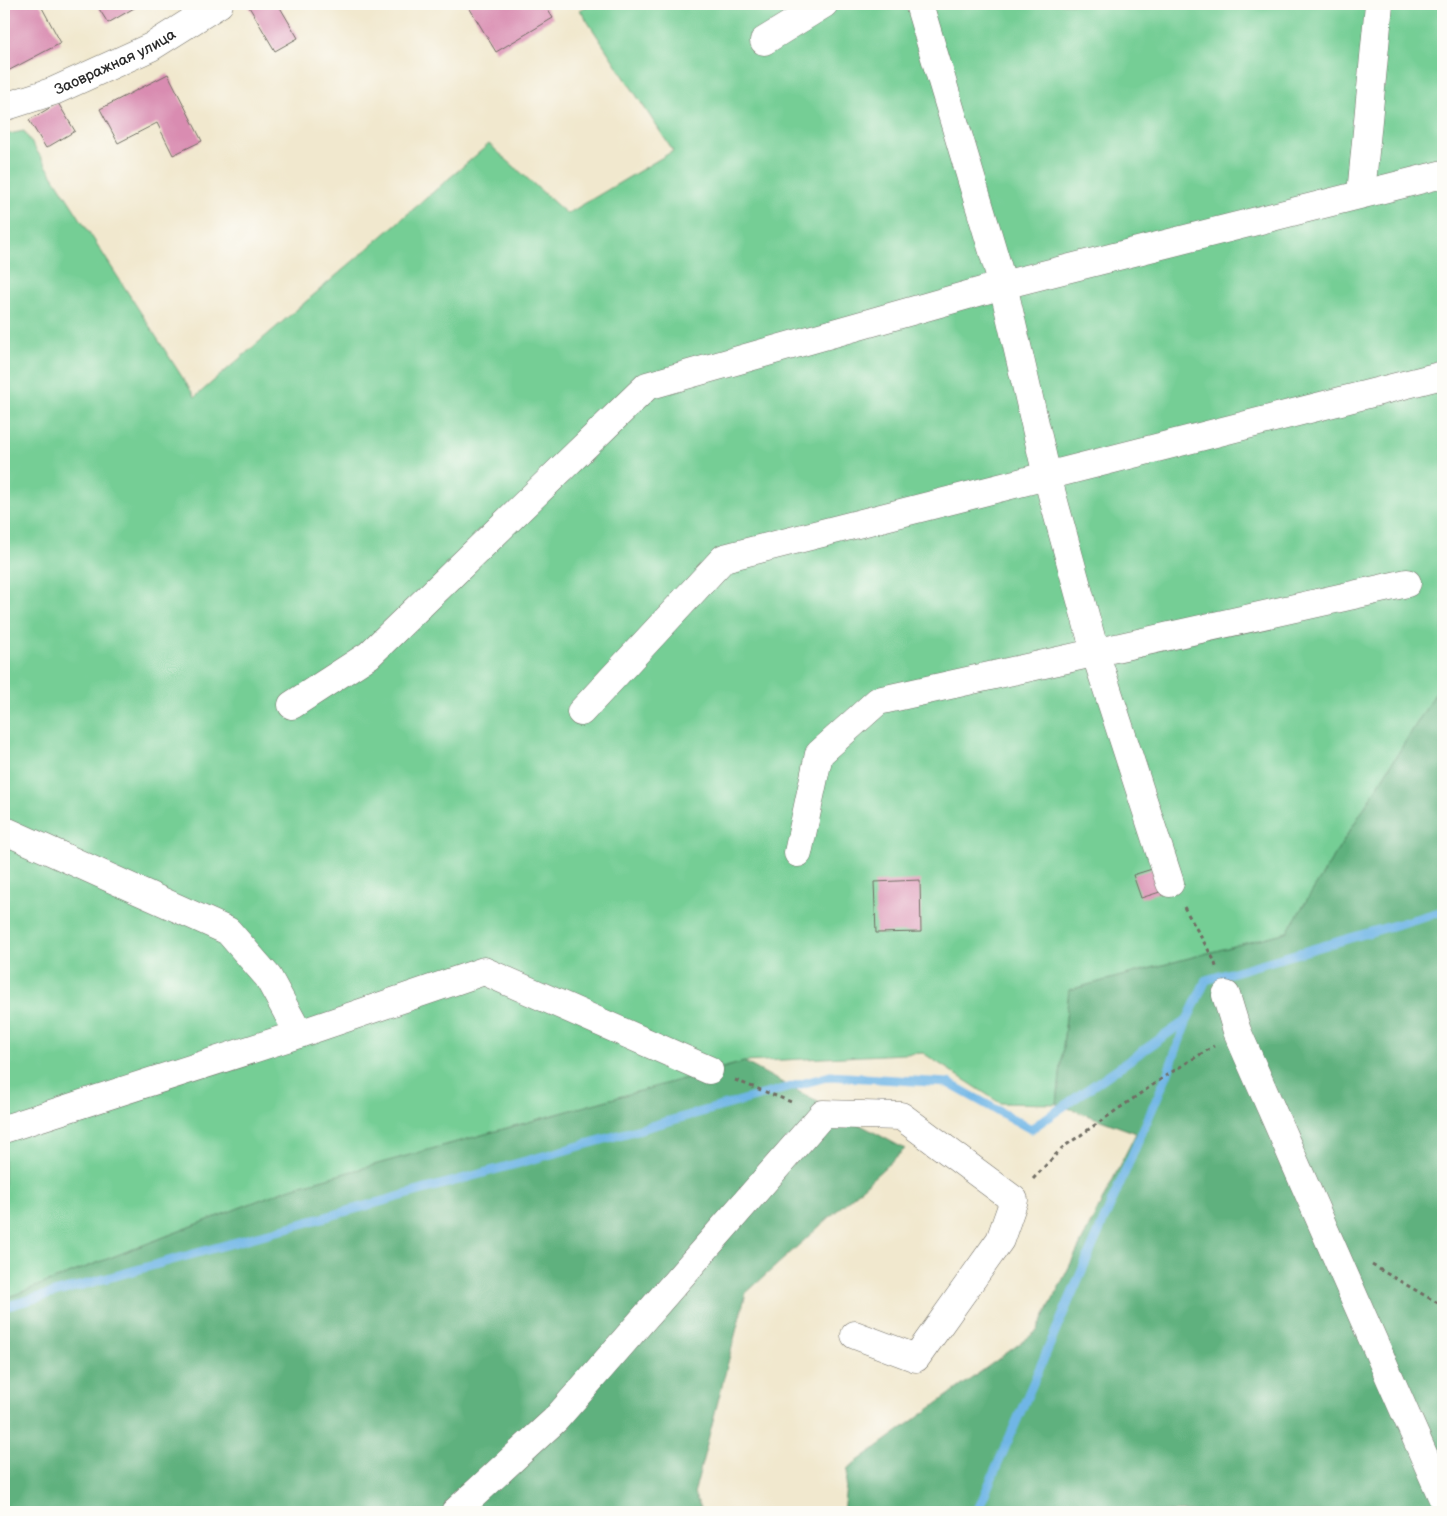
<svg xmlns="http://www.w3.org/2000/svg" width="1447" height="1516" viewBox="0 0 1447 1516" font-family="'Balsamiq Sans',sans-serif">
<style>
.green{fill:#74ce95;stroke:#507c60}
.forest{fill:#5fb17e;stroke:#456e54}
.lines{fill:none;stroke-linecap:round;stroke-linejoin:round}
.stream{stroke:#70b6e6;stroke-width:9}
.building{fill:#d98cb1}
.minor-casing{stroke:#706d64;stroke-width:29}
.path{stroke:#706d64;stroke-width:3;stroke-dasharray:4 4;stroke-linecap:butt}
.minor{stroke:#fff;stroke-width:28}
.labels{text-anchor:middle;dominant-baseline:central;stroke-width:4.5;stroke-linejoin:round;paint-order:stroke}
.street-label{font-size:15px;fill:#2b2b2b;stroke:#fdfcf7}
</style>
<rect width="100%" height="100%" fill="#fdfcf7"/>
<filter id="ink" filterUnits="userSpaceOnUse"><feTurbulence type="fractalNoise" baseFrequency=".02" numOctaves="2"/><feDisplacementMap in="SourceGraphic" scale="10" xChannelSelector="R" yChannelSelector="G"/><feConvolveMatrix kernelMatrix="1 2 1 2 8 2 1 2 1" color-interpolation-filters="sRGB"/></filter>
<filter id="wash" filterUnits="userSpaceOnUse"><feTurbulence type="fractalNoise" baseFrequency=".0096" numOctaves="4" result="noise"/><feDisplacementMap in="SourceGraphic" scale="20" xChannelSelector="R" yChannelSelector="G"/><feGaussianBlur stdDeviation="1.12" result="paint"/><feColorMatrix in="noise" values="0 0 0 0 0 0 0 0 0 0 0 0 0 0 0 0 0 1.4 0 .05"/><feComposite in="paint" operator="in"/></filter>
<g filter="url(#wash)">
<rect width="100%" height="100%" fill="#f1e8ce"/>
<polygon class="green" points="591,4 1443,4 1443,681 1287,932 1069,990 1057,1104 1000,1103 923,1053 744,1062 288,1189 4,1299 4,135 24,131 195,397 489,144 567,214 673,151 580,10"/>
<g class="forest">
<polygon points="1443,681 1443,1512 843,1512 848,1468 1037,1331 1136,1133 1057,1104 1069,990 1287,932"/>
<polygon points="744,1062 905,1149 746,1293 694,1494 703,1512 4,1512 4,1299 288,1189"/>
</g>
<g class="lines">
<g class="stream">
<polyline points="4,1307 830,1076 948,1083 1031,1129 1187,1020"/>
<polyline points="977,1512 1167,1075 1187,1020 1206,980 1443,911"/>
</g>
</g>
<g id="blocks">
<g class="building">
<polygon points="4,4 40,4 61,43 4,73"/>
<polygon points="96,4 141,4 108,23"/>
<polygon points="251,4 278,4 298,38 275,51 248,5"/>
<polygon points="467,4 544,4 553,18 496,52"/>
<polygon points="168,74 202,141 173,155 157,123 118,143 100,109"/>
<polygon points="58,103 75,131 46,148 29,120"/>
<polygon points="1152,869 1160,892 1141,898 1133,875"/>
<polygon points="920,880 921,932 876,933 874,882"/>
</g>
</g>
</g>
<g filter="url(#ink)">
<use href="#blocks" fill-opacity="0" stroke="#706d64" stroke-width="1"/>
<g class="lines">
<defs>
<g id="minor">
<polyline points="919,4 1003,285 1047,476 1095,652 1170,883"/>
<polyline points="764,41 824,4"/>
<path id="s1" d="M4,107L54,91L151,47L219,4"/>
<polyline points="1361,194 1379,4"/>
<polyline points="292,705 369,655 647,386 1003,285 1443,174"/>
<polyline points="581,712 724,558 1443,375"/>
<polyline points="4,836 8,832 228,931 268,977 299,1034"/>
<polyline points="798,853 819,754 878,701 1407,583"/>
<polyline points="1226,995 1237,1031 1443,1499"/>
<polyline points="4,1129 299,1034 484,971 709,1070"/>
<polyline points="455,1512 555,1420 823,1114 901,1116 1014,1200 1000,1240 916,1358 855,1335"/>
</g>
</defs>
<use href="#minor" class="minor-casing"/>
<g class="path">
<polyline points="1184,907 1214,960 1217,970"/>
<polyline points="735,1080 794,1103"/>
<polyline points="1033,1179 1062,1148 1167,1075 1214,1046"/>
<polyline points="1372,1265 1443,1306"/>
</g>
<use href="#minor" class="minor"/>
</g>
</g>
<g class="labels">
<g class="street-label">
<text stroke="none"><textPath href="#s1" startOffset="120">Заовражная улица</textPath></text>
</g>
</g>
<rect width="1447" height="1516" fill="none" stroke="#fdfcf7" stroke-width="20"/>
</svg>
